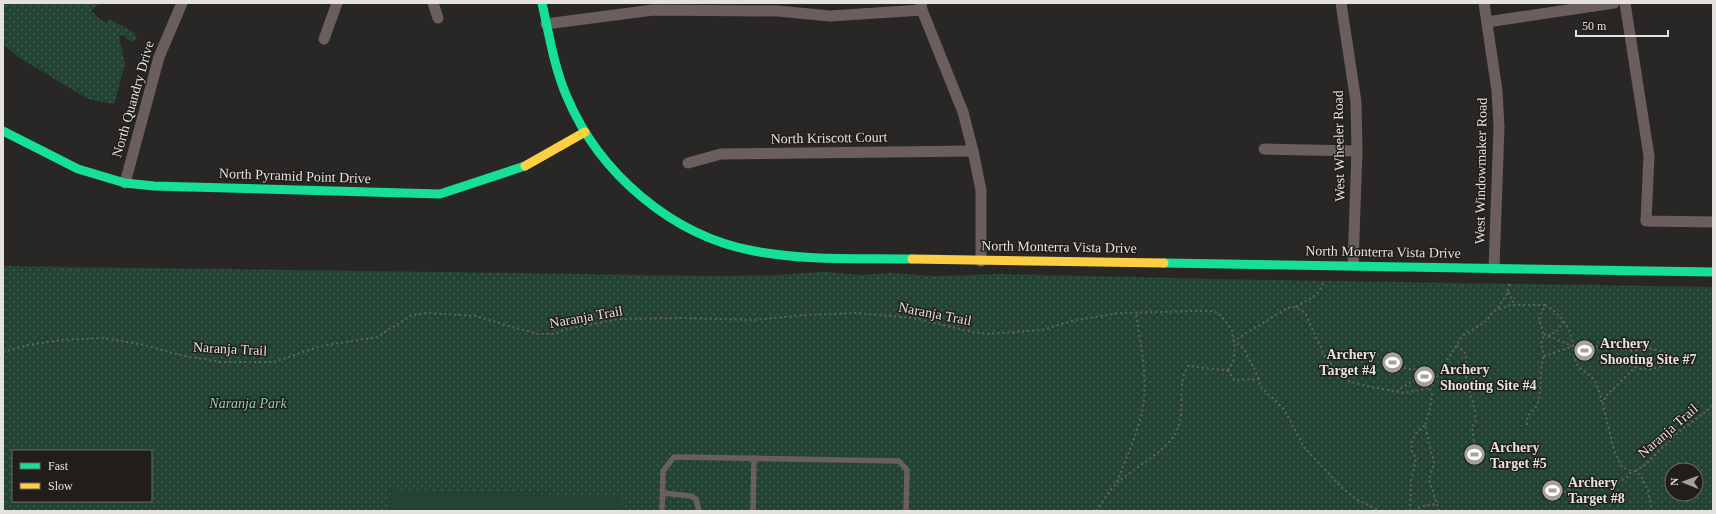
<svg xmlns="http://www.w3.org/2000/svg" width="1716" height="514" viewBox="0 0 1716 514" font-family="Georgia,serif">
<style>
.grass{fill:url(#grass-dots);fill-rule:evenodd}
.garden{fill:#234435}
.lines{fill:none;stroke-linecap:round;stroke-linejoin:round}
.path{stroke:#68605f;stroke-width:2;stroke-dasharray:2 3;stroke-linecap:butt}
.lane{stroke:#6a5f5e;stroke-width:5.5}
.street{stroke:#6a5f5e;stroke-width:11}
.fast{stroke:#16e098;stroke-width:9}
.slow{stroke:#ffcf43;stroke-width:9}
.labels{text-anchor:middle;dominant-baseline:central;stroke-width:3;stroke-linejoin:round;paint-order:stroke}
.street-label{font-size:14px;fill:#e4e1df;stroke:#211d1a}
.poi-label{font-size:14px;font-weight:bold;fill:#e4e1df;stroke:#211d1a;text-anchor:start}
.park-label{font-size:14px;font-style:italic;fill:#84d2ab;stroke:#211d1a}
</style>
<defs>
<pattern id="grass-dots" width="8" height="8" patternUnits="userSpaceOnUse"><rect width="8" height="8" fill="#234435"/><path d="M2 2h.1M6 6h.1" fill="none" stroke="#435f52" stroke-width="1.8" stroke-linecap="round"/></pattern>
</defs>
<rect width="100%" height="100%" fill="#292725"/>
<g class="grass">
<polygon points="3,3 100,3 91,10 98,18 107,23 109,19 135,33 137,39 131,42 123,35 119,36 125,64 114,104 88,99 18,57 3,44"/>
<path d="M3,266L715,276L775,275L824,272L862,275L890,273L934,276L1000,274L1215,279L1713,287V511H3ZM13,451H151V501H13ZM1672,470H1696V494H1672Z"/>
</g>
<polygon class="garden" points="390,490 622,496 622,511 389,511"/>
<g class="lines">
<g class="path">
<polyline points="1508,292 1515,305"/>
<path d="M1545,305C1561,314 1570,327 1573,345C1574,352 1574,359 1578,366C1581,370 1586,372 1590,376C1598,383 1600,394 1602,404"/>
<path d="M1296,307C1309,299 1320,296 1324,280"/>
<polyline points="1498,308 1508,292 1510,281"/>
<polyline points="1544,334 1572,346"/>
<polyline points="1548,336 1557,331 1564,321"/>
<polyline points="1456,346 1464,351 1466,358 1466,377 1475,411 1476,420 1472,427 1475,449"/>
<polyline points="3,352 28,345 61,340 102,338 140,344 184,356 221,362 274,362 321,346 377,337 412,315 426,313 476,316 519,329 538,334 554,334 567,329 619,319 684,318 754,320 806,315 856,313 913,318 973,332 987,334 1042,330 1071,321 1119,313 1197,311 1214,311 1222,316 1232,331 1235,348 1233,362 1228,370"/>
<path d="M1394,366L1403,368L1418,370L1419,373C1415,382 1404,385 1396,392"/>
<polyline points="1228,370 1234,380 1259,379 1260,386 1284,409 1304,447 1341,487 1356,499 1380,511"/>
<polyline points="1259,379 1244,349 1234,341 1287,308 1295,307 1305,313 1326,359 1350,382 1371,387 1404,393 1430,388"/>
<path d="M1527,425C1526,410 1535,414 1538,402C1543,386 1538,373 1544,356"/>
<polyline points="1635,471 1644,466 1681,430 1713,406"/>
<path d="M1117,482C1125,461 1134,441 1140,420C1150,386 1141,348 1136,313"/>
<path d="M1556,495L1559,497L1566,490L1575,485L1590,484L1592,479C1605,478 1622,490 1631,471"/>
<path d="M1097,511C1103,501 1110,489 1119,481C1136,467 1163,453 1175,434C1188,413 1175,387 1188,366C1201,367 1214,370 1228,370"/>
<polyline points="1410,511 1411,482 1416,459 1411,449 1412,442 1416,433 1425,425"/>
<polyline points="1414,511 1423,506 1436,504"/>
<path d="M1439,511L1429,480L1434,463L1425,425L1430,409L1432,395L1430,388L1462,336L1485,322L1494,311L1511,305H1545L1539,319C1541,328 1546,334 1541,343L1544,356L1580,344L1589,343L1600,348L1618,347L1633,351L1646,348L1657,350L1669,355L1663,366C1653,369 1645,371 1635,367L1605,397L1603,405L1614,450L1618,459L1622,467L1631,471H1635L1641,476L1648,491L1652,511"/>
</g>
<g class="lane">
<polyline points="663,493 690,496 696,499 699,511"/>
<polyline points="662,511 663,471 674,457 899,461 907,470 906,511"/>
<polyline points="753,511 754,458"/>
</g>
<g class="street">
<polyline points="433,3 438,18"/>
<polyline points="1341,3 1356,102 1357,151 1353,265"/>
<polyline points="1484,3 1497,91 1499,127 1494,268"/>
<polyline points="1625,3 1649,156 1646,221 1713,222"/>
<polyline points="921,4 922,10 963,112 973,151 981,190 981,261"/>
<polyline points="1487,22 1614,3"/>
<polyline points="546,24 653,10 778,11 830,16 922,10"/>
<polyline points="324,39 337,3"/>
<polyline points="1264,149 1357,151"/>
<polyline points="688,163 721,154 973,151"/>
<polyline points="125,183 159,57 182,3"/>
</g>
<g class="fast">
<path d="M542,3C549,34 554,67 567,97C599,173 672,236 754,251C806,261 859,258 912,259"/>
<polyline points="3,131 78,169 125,183 154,186 440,194 525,166"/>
<polyline points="1164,263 1713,272"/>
</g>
<g class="slow">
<polyline points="525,166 585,132"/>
<polyline points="912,259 1164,263"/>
</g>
</g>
<defs>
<symbol id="stadium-disc" viewBox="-11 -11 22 22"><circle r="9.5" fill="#a3a09e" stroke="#211d1a"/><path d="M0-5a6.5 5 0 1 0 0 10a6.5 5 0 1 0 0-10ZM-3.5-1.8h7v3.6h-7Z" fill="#fff"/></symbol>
</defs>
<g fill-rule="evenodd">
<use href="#stadium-disc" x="1572" y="338" width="25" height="25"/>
<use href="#stadium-disc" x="1380" y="350" width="25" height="25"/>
<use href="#stadium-disc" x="1412" y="364" width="25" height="25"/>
<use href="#stadium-disc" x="1462" y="442" width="25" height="25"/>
<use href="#stadium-disc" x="1540" y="478" width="25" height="25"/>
</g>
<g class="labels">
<g class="street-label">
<text transform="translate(133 99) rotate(-74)">North Quandry Drive</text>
<text transform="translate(829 138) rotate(-1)">North Kriscott Court</text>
<text transform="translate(1339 146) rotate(-91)">West Wheeler Road</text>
<text transform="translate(1481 171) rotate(-89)">West Windowmaker Road</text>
<text transform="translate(295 176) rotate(2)">North Pyramid Point Drive</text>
<text transform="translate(1059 247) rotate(1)">North Monterra Vista Drive</text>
<text transform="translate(1383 252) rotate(1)">North Monterra Vista Drive</text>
<text transform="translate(935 314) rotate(11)">Naranja Trail</text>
<text transform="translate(586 317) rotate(-10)">Naranja Trail</text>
<text transform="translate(230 349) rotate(3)">Naranja Trail</text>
<text transform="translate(1668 431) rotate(-41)">Naranja Trail</text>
</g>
<g class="poi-label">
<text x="1600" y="343">Archery<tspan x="1600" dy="16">Shooting Site #7</tspan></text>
<text x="1376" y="354" text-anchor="end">Archery<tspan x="1376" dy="16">Target #4</tspan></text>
<text x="1440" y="369">Archery<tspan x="1440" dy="16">Shooting Site #4</tspan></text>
<text x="1490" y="447">Archery<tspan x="1490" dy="16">Target #5</tspan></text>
<text x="1568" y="482">Archery<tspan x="1568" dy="16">Target #8</tspan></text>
</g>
<g class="park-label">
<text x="248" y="403">Naranja Park</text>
</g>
</g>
<rect width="1716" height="514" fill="none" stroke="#e4e1df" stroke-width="8"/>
<rect x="12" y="450" width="140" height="52" fill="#211d1a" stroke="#6f6b69"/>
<rect x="20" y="463" width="20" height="6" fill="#16e098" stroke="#6f6b69"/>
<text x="48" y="470" font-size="12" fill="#e4e1df">Fast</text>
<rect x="20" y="483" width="20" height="6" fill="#ffcf43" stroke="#6f6b69"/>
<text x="48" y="490" font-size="12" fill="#e4e1df">Slow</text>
<g transform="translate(1684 482) rotate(271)"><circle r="19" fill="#211d1a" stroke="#6f6b69"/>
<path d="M0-3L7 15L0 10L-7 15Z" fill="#a3a09e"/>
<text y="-6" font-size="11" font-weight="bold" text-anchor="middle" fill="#e4e1df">N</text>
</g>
<path d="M1576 30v6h92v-6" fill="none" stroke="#e4e1df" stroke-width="2"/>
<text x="1582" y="30" font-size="12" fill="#e4e1df" stroke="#211d1a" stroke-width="3" paint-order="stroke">50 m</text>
</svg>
